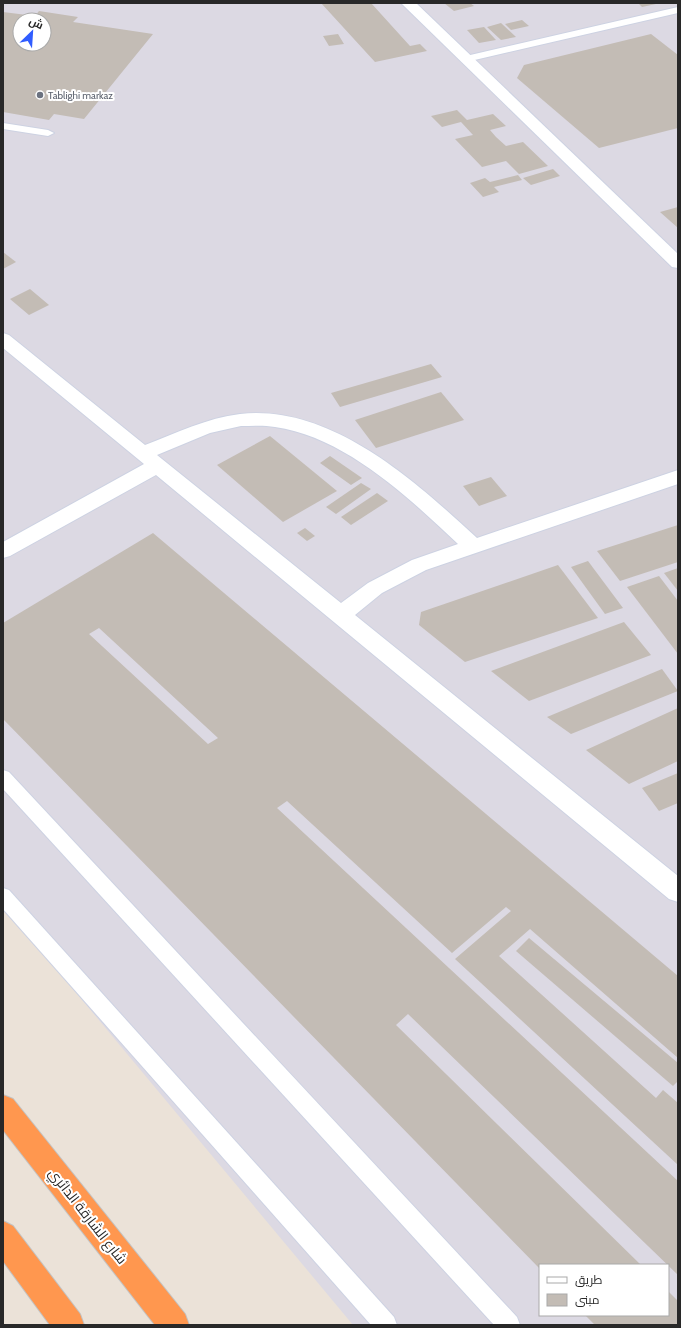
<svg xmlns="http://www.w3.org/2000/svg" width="681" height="1328" viewBox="0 0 681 1328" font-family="Cabin,Cairo,sans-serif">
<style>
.industrial{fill:#dcd9e3;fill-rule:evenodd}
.building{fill:#c3bcb5;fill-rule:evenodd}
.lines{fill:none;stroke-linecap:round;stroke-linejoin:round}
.service-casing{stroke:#cdd2e2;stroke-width:2}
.minor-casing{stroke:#cdd2e2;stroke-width:2}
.motorway-casing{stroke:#c3c3c3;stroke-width:2}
.service{fill:#fff;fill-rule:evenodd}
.minor{fill:#fff;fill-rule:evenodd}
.motorway{fill:#ff974f;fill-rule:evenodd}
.worship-dot{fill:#6b7280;stroke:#fff;stroke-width:1.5}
.labels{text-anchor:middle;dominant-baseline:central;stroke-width:4;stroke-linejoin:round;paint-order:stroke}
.far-worship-label{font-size:10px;fill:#5b616d;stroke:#fff;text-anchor:start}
.near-street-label{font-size:14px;fill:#282828;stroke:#fff}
</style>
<rect width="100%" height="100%" fill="#ebe2d8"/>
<path class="industrial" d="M3,3H678V1325H353L3,905ZM20,20H44V44H20ZM540,1265H668V1315H540Z"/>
<g class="building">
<polygon points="321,3 371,3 410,46 420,44 427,51 375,62"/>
<polygon points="444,3 470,3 474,6 454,11"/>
<polygon points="638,3 656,3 656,4 642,7"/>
<path d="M39,11L78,17L73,22L153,34L84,119L54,114L49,120L3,112V12L35,16ZM20,20H44V44H20Z"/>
<polygon points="522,20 529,26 511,30 505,24"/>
<polygon points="501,23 516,37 501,40 487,27"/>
<polygon points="484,27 496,40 479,43 467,30"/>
<polygon points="338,34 344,44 329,46 323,36"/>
<polygon points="651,34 678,55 678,128 599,148 517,78 524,65"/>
<polygon points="457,110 467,120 493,114 506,126 490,130 496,137 506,146 523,142 548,166 519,174 506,161 482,167 455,139 473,135 461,122 442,127 431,116"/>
<polygon points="553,169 560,176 531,185 523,178"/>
<polygon points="518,175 522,180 494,187 499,192 483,197 470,183 485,178 490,182"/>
<polygon points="678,207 678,228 660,212"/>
<polygon points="3,252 16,262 3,269"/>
<polygon points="30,289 49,305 29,315 10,299"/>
<polygon points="431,364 442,377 340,407 331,393"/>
<polygon points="441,392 464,420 376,448 355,420"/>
<polygon points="270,436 337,491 283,522 217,465"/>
<polygon points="330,456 362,478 351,485 320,463"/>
<polygon points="491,477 507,496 479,506 463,486"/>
<polygon points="361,483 371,489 336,514 326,507"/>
<polygon points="377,493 388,501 351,525 341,517"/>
<polygon points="678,525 678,562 620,581 597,551"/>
<polygon points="305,528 315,536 307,541 297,533"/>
<path d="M153,533L678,976V1058L530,929L499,956L656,1098L663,1090L678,1103V1165L455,959L511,911L506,907L452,953L287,801L277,808L678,1181V1275L408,1014L396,1025L641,1265H540V1269L3,719V623ZM99,628L218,738L208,744L89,634Z"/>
<polygon points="588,561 623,608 605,614 571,567"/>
<polygon points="558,565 598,618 465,662 419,625 421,612"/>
<polygon points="678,568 678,591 664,573"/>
<polygon points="659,576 678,601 678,654 627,587"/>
<polygon points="624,622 651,655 529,701 491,671"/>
<polygon points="662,669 678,691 571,734 547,717"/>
<polygon points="678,708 678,761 629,784 586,750"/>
<polygon points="678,773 678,803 659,811 642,788"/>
<polygon points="529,938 678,1063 678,1081 673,1086 516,951"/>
<polygon points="668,1291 678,1301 678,1325 595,1325 585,1315 668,1315"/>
</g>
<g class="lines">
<defs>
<g id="service">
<polygon points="678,7 678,13 466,62 461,59 466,56"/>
<polygon points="3,123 48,130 54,133 48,136 3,129"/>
<polygon points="3,770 9,772 517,1317 520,1325 494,1325 3,789"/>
<polygon points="3,888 9,890 394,1317 397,1325 371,1325 3,909"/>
</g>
<g id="minor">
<polygon points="401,3 416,3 678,254 678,268 672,267"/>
<path d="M3,333L9,335L145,445C176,433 207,418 240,414C331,404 415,481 477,538L678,470V484L426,570L382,593L355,615L678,876V902L669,899L156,475L10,556L3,558V542L144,464L3,348ZM241,426C252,426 264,425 275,427C345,437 408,497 458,544L412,560L368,583L341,603L157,455L210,433Z"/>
</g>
<g id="motorway">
<polygon points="3,1095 13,1099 185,1314 189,1325 155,1325 3,1130"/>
<polygon points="3,1221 13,1226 80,1314 84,1325 50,1325 3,1261"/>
</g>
</defs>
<use href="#service" class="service-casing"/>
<use href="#minor" class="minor-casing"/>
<use href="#motorway" class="motorway-casing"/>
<use href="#service" class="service"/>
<use href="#minor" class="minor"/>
<use href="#motorway" class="motorway"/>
</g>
<circle class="worship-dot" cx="40" cy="95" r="4"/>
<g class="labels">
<g class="far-worship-label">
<text x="48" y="95">Tablighi markaz</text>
</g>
<g class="near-street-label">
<text transform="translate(88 1216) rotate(52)">شارع الشارقة الدائري</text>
</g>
</g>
<rect width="681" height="1328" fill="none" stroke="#282828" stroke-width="8"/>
<rect x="539" y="1264" width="130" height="52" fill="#ffffff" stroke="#a9a9a9"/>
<rect x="547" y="1277" width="20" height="6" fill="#ffffff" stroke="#a9a9a9"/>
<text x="575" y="1284" font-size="12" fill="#282828">طريق</text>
<rect x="547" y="1294" width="20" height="12" fill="#c3bcb5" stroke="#a9a9a9"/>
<text x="575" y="1304" font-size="12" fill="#282828">مبنى</text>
<g transform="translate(32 32) rotate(25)"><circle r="19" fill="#ffffff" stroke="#a9a9a9"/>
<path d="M0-3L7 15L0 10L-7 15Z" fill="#315dff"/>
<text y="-6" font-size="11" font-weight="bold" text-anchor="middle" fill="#282828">ش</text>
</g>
</svg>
